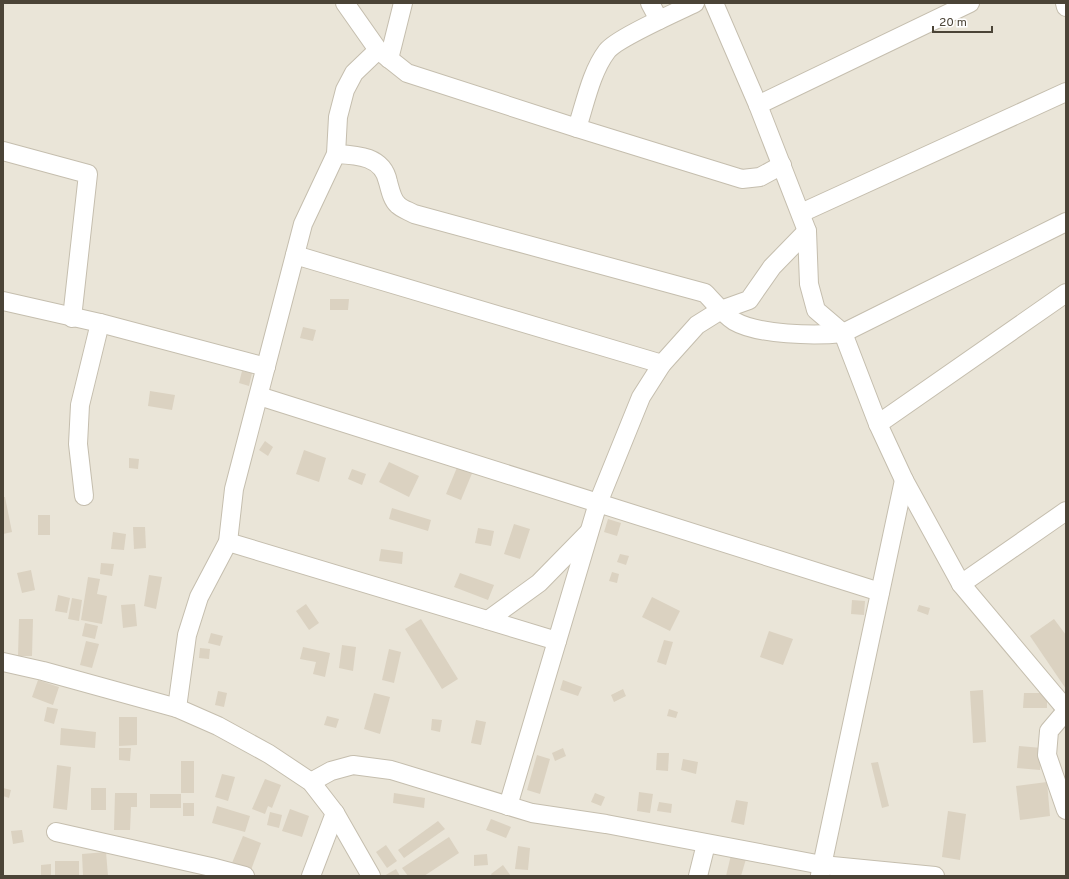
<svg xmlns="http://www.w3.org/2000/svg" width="1069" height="879" viewBox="0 0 1069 879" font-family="Overpass,sans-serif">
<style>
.residential{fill:#eae5d8}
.building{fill:#dbd2c1}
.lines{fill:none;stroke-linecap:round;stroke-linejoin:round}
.street-casing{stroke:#c5beae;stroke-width:20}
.street{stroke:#fff;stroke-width:18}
</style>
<rect width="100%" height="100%" fill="#f6f3ea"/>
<rect class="residential" x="3" y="3" width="1063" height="873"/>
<g class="building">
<polygon points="330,299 349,299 348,310 330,310"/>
<polygon points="303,327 316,330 313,341 300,338"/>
<polygon points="242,371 252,373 249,386 239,383"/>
<polygon points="150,391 175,395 172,410 148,406"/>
<polygon points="265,441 273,447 268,456 259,450"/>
<polygon points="304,450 326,458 319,482 296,474"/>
<polygon points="129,458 139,459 138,469 129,468"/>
<polygon points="389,462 419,476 409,497 379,482"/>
<polygon points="458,465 473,471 461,500 446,494"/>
<polygon points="352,469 366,474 362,485 348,479"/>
<polygon points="3,497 5,497 12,532 3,534"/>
<polygon points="392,508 431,520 428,531 389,519"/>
<rect x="38" y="515" width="12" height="20"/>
<polygon points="608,519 621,523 617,536 604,532"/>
<polygon points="514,524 530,529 520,559 504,554"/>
<polygon points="133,527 145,527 146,548 134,549"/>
<polygon points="478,528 494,531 491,546 475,543"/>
<polygon points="113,532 126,534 124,550 111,549"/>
<polygon points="381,549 403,552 402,564 379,561"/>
<polygon points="620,554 629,556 626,565 617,562"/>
<polygon points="101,563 114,564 112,576 100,574"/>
<polygon points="31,570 35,590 22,593 17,573"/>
<polygon points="612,572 619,574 617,583 609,581"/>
<polygon points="460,573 494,585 488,600 454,587"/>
<polygon points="149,575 162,577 156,609 144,606"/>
<polygon points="88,577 100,579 97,594 107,596 102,624 81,620"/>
<polygon points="58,595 70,598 67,613 55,611"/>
<polygon points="652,597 680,611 670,631 642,617"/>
<polygon points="72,598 82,600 79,621 68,619"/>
<polygon points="852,600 865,601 864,615 851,614"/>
<polygon points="135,604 137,626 123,628 121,605"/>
<polygon points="306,604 319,623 309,630 296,611"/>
<polygon points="919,605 930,608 928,615 917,611"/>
<polygon points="19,619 33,619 32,656 18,656"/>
<polygon points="421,619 458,679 442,689 405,629"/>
<polygon points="1054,619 1066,635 1066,689 1030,636"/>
<polygon points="85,623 98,626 95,639 82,636"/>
<polygon points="769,631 793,639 783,665 760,657"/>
<polygon points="211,633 223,636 220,646 208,643"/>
<polygon points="664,640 673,642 666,665 657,662"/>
<polygon points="86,641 99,644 92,668 80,665"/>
<polygon points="342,645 356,647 353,671 339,668"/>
<polygon points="303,647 330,653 325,677 313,674 316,662 300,659"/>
<polygon points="200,648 210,649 209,659 199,658"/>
<polygon points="389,649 401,652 394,683 382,680"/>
<polygon points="38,680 59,687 53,705 32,697"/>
<polygon points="563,680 582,687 578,696 560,690"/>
<polygon points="623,689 626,696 614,702 611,695"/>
<polygon points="983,690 986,742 973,743 970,691"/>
<polygon points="218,691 227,693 224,707 215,705"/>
<polygon points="374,693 390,697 380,734 364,729"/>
<polygon points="1024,693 1047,693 1047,708 1023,708"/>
<polygon points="47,707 58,709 54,724 44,721"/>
<polygon points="669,709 678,712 676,718 667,716"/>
<polygon points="327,716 339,719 336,728 324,725"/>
<polygon points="119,717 137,717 137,745 119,746"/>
<polygon points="432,719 442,720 440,732 431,730"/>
<polygon points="476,720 486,722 481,745 471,743"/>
<polygon points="61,728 96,732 95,748 60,745"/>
<polygon points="1019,746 1042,748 1040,770 1017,768"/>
<polygon points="119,748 131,748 130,761 119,760"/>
<polygon points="563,748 566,756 555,761 552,753"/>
<polygon points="657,753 669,753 668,771 656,770"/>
<polygon points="537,755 550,759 540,794 527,790"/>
<polygon points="683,759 698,762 696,774 681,770"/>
<rect x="181" y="761" width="13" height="32"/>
<polygon points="878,762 889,806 882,808 871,763"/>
<polygon points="57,765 71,767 67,810 53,808"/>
<polygon points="222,774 235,777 228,801 215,797"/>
<polygon points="265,779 281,785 272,808 268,806 265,814 252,809"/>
<polygon points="1047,782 1050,816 1020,820 1016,786"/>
<polygon points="3,788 11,790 9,798 3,796"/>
<rect x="91" y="788" width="15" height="22"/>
<polygon points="639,792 653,794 650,813 637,811"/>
<polygon points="115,793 137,793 137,807 131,807 130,830 114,830"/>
<polygon points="394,793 425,798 424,808 393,803"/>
<polygon points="595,793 605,797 601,806 591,802"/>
<rect x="150" y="794" width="31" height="14"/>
<polygon points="736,800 748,802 744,825 731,822"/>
<polygon points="659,802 672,804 671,813 657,811"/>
<rect x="183" y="803" width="11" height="13"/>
<polygon points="217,806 250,816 245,832 212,823"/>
<polygon points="290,809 309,816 302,837 282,831"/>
<polygon points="948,811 966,814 960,860 942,857"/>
<polygon points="270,812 282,815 279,828 267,825"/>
<polygon points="491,819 511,827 506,838 486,830"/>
<polygon points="438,821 445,829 404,858 398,850"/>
<polygon points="22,830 24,842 13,844 11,831"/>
<polygon points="243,836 261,843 251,870 232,863"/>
<polygon points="449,837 459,853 424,876 408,876 402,868"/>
<polygon points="386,845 397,861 387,868 376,852"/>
<polygon points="518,846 530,848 528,870 515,869"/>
<polygon points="106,852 108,876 83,876 82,854"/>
<polygon points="487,854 488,865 474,866 474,855"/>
<polygon points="731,855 746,859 741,876 726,876"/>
<rect x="55" y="861" width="24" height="15"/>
<polygon points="51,864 51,876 41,876 41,865"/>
<polygon points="503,865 511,876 492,876 491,874"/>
<polygon points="396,869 400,876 384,876"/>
</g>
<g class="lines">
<defs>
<g id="street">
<polyline points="345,3 378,50 407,73 577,128 742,179 760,177 782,165"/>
<polyline points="650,3 659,20"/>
<polyline points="714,3 758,105 807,231 809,284 816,310 843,333 878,424 904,480 961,584 1066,709"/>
<polyline points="1065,3 1066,7"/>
<polyline points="389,59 403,3"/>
<polyline points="758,105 970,3"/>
<path d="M577,128C585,104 591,72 607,51C617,38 677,12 695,3"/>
<polyline points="3,151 88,174 72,318"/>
<path d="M336,154C357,155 383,156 388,182C390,189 392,200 398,205C402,209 409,211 414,214L705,293C714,302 723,314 734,321C758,335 815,336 843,333L1066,222"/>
<polyline points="801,213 1066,92"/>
<polyline points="295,255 662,364"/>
<polyline points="3,301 100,323 266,367"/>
<polyline points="259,396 880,592"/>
<polyline points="878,424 1066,293"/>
<polyline points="84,496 78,444 80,405 100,323"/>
<polyline points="228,542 557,641"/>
<polyline points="961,584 1066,511"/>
<polyline points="488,620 539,583 589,532"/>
<polyline points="3,662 43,671 177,708 218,726 269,754 311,782 335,813 371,876"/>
<polyline points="177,708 187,635 199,597 228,542 234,489 303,224 336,154 338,117 345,90 354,73 378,50"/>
<polyline points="1066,711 1049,731 1047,755 1066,810"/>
<polyline points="311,782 331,771 353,765 391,770 532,813 606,824 822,865 935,876"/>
<polyline points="508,806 598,503 641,397 662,364 697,325 721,310 749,300 772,267 807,231"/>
<polyline points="56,832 211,867 245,876"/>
<polyline points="820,875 904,480"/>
<polyline points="311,876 335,813"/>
<polyline points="698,876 706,844"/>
</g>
</defs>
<use href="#street" class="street-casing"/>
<use href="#street" class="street"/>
</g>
<rect width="1069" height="879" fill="none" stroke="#4b4437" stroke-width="8"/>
<path d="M933 26v6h59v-6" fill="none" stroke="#4b4437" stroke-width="2"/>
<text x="939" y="26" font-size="12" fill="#4b4437" stroke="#ffffff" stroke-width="3" paint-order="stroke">20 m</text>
</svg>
